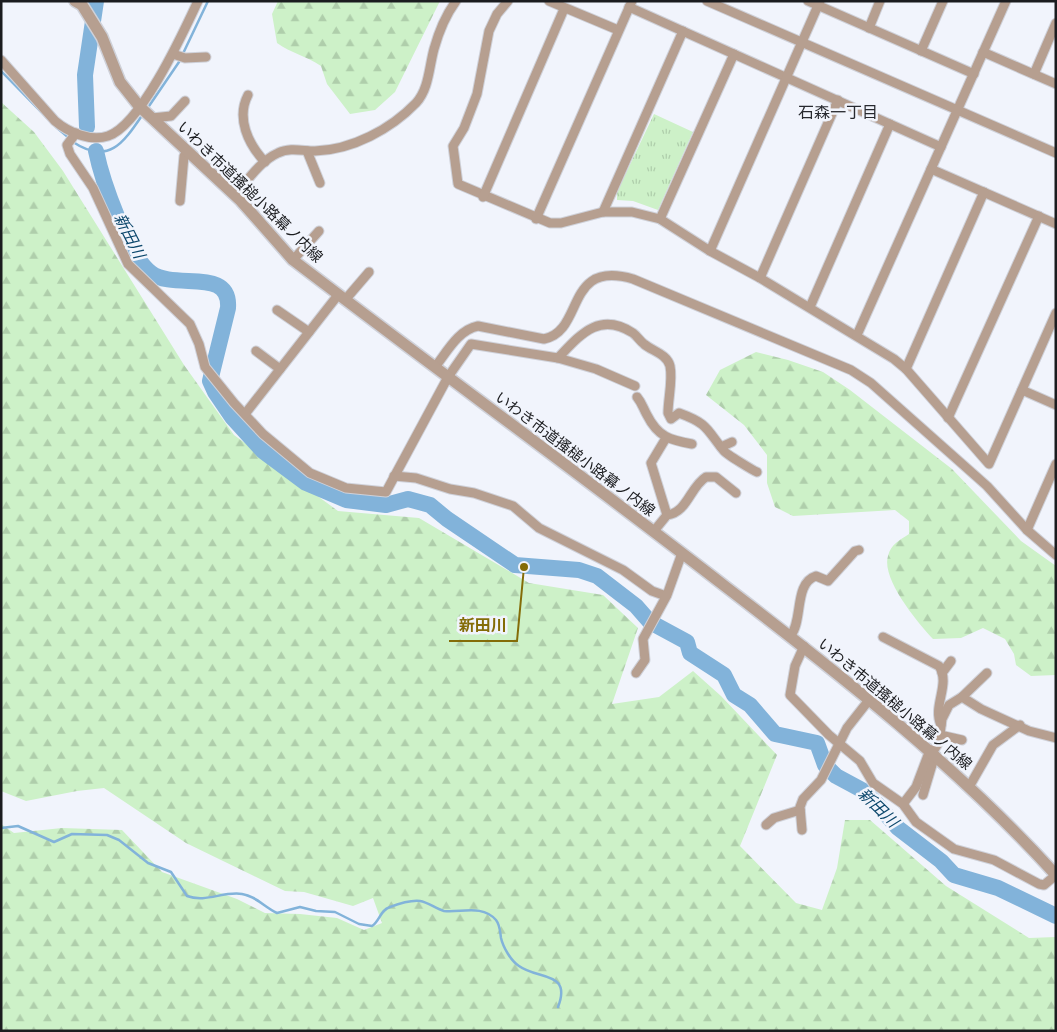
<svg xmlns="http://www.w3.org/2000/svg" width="1057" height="1032" viewBox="0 0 1057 1032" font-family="'Nunito Sans','Noto Sans JP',sans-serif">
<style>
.forest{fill:url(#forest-firs)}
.park{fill:url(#park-tufts)}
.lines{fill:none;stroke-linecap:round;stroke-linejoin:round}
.stream{stroke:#82b3da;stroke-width:2.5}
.river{stroke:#82b3da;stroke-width:16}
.minor-casing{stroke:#cfd1d9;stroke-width:11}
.tertiary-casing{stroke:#cfd1d9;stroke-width:14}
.minor{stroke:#b69f90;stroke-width:9}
.tertiary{stroke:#b69f90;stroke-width:11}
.labels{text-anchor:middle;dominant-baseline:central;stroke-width:5;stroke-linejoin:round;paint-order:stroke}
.street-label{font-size:15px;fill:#1b1c1f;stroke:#f1f4fc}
.neighbourhood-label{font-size:16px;fill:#27292f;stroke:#f1f4fc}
.water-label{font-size:16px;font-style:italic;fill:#0c476c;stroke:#f1f4fc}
.leader{fill:none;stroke:#846c08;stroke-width:2}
.callout-dot{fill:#846c08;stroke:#f1f4fc;stroke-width:2}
.callout-label{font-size:16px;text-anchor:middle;font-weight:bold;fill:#846c08;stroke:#f1f4fc;stroke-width:5;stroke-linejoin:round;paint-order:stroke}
</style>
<defs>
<pattern id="forest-firs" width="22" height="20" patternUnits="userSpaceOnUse" patternTransform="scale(1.25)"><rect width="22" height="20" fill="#cdf1c8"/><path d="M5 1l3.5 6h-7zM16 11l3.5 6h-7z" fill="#afceab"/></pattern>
<pattern id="park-tufts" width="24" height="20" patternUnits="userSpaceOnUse" patternTransform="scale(1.25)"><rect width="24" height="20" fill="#cdf1c8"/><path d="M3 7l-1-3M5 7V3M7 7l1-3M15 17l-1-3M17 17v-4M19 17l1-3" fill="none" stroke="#afceab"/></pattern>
</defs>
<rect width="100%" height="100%" fill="#f1f4fc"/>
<g class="forest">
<path d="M278,1H440L395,92L375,110L350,114L327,84L321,66C306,56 291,53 277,43L272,14Z"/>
<polygon points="1,102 34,132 63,171 184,365 234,435 338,511 419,518 529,583 603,595 638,628 612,704 659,697 693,671 721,696 777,755 740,846 796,903 822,910 837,868 845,820 870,820 946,886 1029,938 1056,937 1056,1031 1,1031 1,824 14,833 62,828 122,830 162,872 237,899 265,913 300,914 337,918 364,930 382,923 373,898 353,906 304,892 285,891 186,843 104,788 77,791 26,801 1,791"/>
<path d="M756,352L788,360L823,372L850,390L952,469L1021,541L1056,566V675L1031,676L1016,665L1014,654L1005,639L983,628L961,638L933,639C918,623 881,579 888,556C891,544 900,540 909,534V521L895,510L793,516L775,507L767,483V455L744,425L706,395L720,370Z"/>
</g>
<polygon class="park" points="654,114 693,132 658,210 633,201 617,200 617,192"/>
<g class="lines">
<g class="stream">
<polyline points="1,71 47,118"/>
<polyline points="147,109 179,62 208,1"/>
<polyline points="56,127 69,138"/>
<path d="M73,142C109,166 124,142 143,114"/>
<path d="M1,828L18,826L54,842L72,834L107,835L119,840L148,863L171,872L187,896C206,903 223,891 242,894C256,896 264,907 277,913L300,907L316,911L335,912L359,924L372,926C380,921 380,910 390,907C398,904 411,900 420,901C428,902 436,909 444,911C461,913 482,904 496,920C500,925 500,931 501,938C503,947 511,961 519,966C538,980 572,971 558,1007"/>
</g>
<g class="river">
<polyline points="87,127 85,75 96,1"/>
<path d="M96,151C102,180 128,256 151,273C175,291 231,266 228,308L210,381L215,392L232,417L263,451L306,483L346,500L386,505L408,499L430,505L447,519L515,565L579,570L597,576L636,606L650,622L687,642L690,653L724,675L734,695L750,705L775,734L817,743L825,765L836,776L862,790L877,804L898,828L941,861L954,875L998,888L1056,916"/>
</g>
<defs>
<g id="minor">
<polyline points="508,1 497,14 489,31 477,94 464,128 453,146 458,184 550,223 561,223 603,212 632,212 660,219 710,251 760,278 894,359 906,369 989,464 1056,313"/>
<polyline points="549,1 618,30"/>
<polyline points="707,1 1056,153"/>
<polyline points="808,1 974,74"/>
<polyline points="629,7 941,147"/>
<polyline points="869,28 880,1"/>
<polyline points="921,51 943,1"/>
<polyline points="983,52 1056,84"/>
<polyline points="173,54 185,58 206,57"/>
<path d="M1,60L55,121C68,132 90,142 108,136C141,125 183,33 198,1"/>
<polyline points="1034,74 1056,23"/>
<path d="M248,95C236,118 248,144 265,162"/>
<polyline points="152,118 171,116 185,101"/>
<polyline points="76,133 67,145 70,154 93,188 128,264 190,324 199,344 205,367 234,403 263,434 310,473 346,488 386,492 448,377 471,344 558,358 596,369 635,386"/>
<polyline points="307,151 320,183"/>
<polyline points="931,169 1056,224"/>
<path d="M235,195C247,181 260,161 278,153C290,147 303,151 315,151C352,150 391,129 416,103C429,89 429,67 434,49C439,31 445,16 456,1"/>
<polyline points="483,197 564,9"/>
<polyline points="180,201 184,156 187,151"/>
<polyline points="603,212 683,31"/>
<polyline points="536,219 632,1"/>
<polyline points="660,219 734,54"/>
<polyline points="710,251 820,1"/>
<polyline points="293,260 319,231"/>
<polyline points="760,278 838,100"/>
<polyline points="345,300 369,272"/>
<polyline points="810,307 890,124"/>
<polyline points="277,310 309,332"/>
<polyline points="857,335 1006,1"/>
<polyline points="256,351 280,369"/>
<path d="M558,358C580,335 599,311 633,333C637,336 640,341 644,344C652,351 667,354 670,366C673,380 668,399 668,413L671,419L679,413C709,424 706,429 724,451C726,454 754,471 757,472"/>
<path d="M435,367C447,352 458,330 478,326L544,339C585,331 564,259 633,279L851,370L871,383L987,486L1027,530L1056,555"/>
<polyline points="906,369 984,192"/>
<polyline points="1022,390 1056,405"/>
<path d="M637,397C642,403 643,408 647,415C658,437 670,440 692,444"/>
<polyline points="245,414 338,295"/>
<polyline points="948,418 1039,216"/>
<polyline points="666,438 651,463 667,515"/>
<polyline points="721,447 732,442"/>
<polyline points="394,476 416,478 450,489 474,493 513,506 539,528 623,570 652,591 666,596"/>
<polyline points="1027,530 1056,464"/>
<path d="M654,531L667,515C687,513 690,487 706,477H716L736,493"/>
<path d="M791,635C803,620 794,583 816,576L828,581L855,551L859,550"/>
<path d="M883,637L939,666C951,684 932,706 941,725"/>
<polyline points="804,646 795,666 790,695 829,735 860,761 873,783 903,804 916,822 954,849 994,860 1039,884 1044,885 1056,875"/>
<polyline points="636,673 645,660 643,639 667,595 682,553"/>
<polyline points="942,673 951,661"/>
<polyline points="962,697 981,709 1029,731 1056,738"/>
<polyline points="940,735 962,740"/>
<polyline points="932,753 939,742 942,719 949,705 962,697 987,673"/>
<polyline points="969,787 993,745 1020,725"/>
<polyline points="923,795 935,755"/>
<polyline points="903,804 916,787 930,750"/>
<polyline points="766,825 774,818 800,810"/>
<polyline points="802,830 800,807 803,799 821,780 847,728 869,700"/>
</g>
<path id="tertiary" d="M75,1L82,5L102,37L120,82L139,106L241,201L293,260C437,370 583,476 726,587C842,676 957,766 1056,875"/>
</defs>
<use href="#minor" class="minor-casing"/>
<use href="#tertiary" class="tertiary-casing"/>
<use href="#minor" class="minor"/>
<use href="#tertiary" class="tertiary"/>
</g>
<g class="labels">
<g class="street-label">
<text transform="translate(250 192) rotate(44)">いわき市道搔槌小路幕ノ内線</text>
<text transform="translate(575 454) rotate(37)">いわき市道搔槌小路幕ノ内線</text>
<text transform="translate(895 704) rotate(40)">いわき市道搔槌小路幕ノ内線</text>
</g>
<g class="neighbourhood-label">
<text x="838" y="113">石森一丁目</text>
</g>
<g class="water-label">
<text transform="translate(129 236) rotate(63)">新田川</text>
<text transform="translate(878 808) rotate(44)">新田川</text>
</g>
</g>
<path class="leader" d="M524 567L517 641H449"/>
<circle class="callout-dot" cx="524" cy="567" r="5"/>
<g class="callout-label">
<text x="483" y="631">新田川</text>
</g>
<rect width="1057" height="1032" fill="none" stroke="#1b1c1f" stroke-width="5"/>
</svg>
